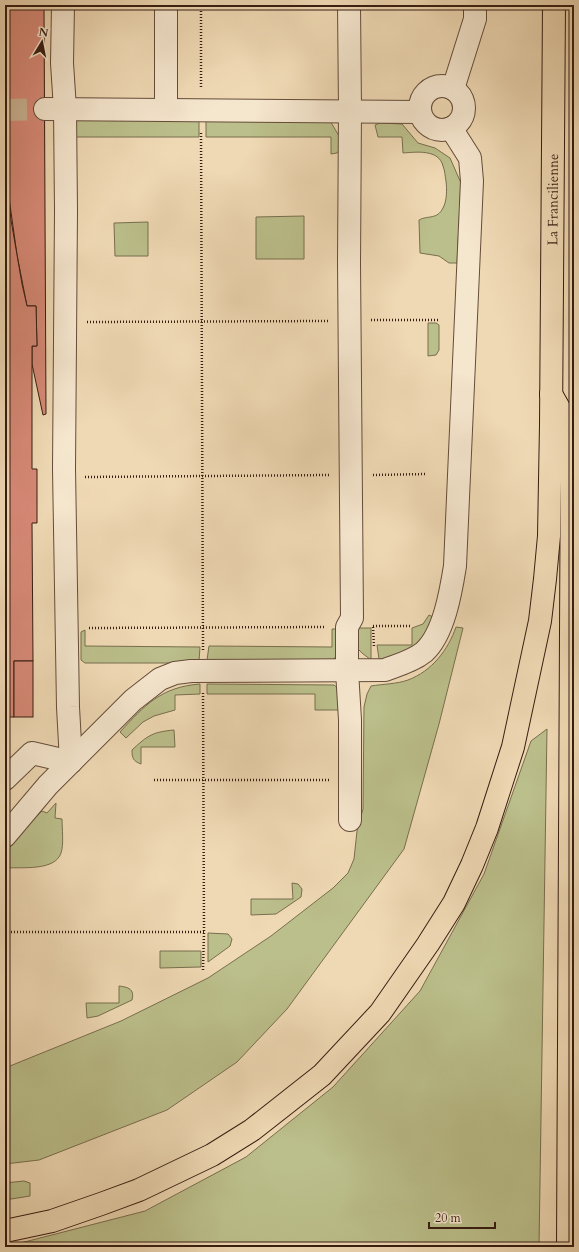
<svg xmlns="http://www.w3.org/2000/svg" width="579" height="1252" viewBox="0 0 579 1252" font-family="Cardo,serif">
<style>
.green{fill:#bbbf8b;stroke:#796e4e}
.building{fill:#d88a78;stroke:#371d11}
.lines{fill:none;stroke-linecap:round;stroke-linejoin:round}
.minor-tunnel{stroke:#cab393;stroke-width:22;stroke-dasharray:22 11;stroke-linecap:butt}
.minor-casing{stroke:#654c3a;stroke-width:24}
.major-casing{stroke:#371d11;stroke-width:24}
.highway-casing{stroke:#371d11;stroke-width:24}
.path{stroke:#371d11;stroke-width:2.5;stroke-dasharray:1 2;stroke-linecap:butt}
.minor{stroke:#f5e6ce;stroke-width:22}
.major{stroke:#efd9b4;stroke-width:22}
.highway{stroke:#efd9b4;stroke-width:22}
.labels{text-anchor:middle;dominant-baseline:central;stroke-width:3;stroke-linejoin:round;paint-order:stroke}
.street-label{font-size:14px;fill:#371d11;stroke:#f5e6ce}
</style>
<rect width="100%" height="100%" fill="#efd9b4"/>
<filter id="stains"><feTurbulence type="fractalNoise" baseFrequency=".005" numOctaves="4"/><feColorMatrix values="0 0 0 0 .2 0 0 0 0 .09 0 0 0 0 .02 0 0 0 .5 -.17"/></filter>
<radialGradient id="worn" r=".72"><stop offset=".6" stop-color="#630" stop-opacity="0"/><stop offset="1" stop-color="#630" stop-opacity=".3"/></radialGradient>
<g class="green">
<polygon points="72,119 199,119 199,137 73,137"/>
<polygon points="206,119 329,119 339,136 340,149 337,153 331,154 331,137 206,137"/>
<path d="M380,123L402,124L418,143L435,148L450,158L461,183L457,263H449L439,256L420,253L419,220C428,215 437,220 443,208C447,201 447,189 446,181C445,176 445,171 443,166C439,149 416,152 403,153L402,137H378L375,125Z"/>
<polygon points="304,216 304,259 256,259 256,217"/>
<polygon points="148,222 148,256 115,256 114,223"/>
<polygon points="428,323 436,323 439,325 439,350 436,355 428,356"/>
<polygon points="429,615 433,617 423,642 396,659 379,659 377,645 412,645 412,628 423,624"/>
<path d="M456,627L463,628L439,724L404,849L287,1009L237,1062L167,1110L39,1160L5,1164V1068L121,1021L208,978L271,936L333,888L348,873L354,859L357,831L363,809L364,707L367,694L371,686C383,684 397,684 408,680C432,671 448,650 456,627Z"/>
<polygon points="357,628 371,628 371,660 362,653 355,646"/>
<polygon points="332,629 335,629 340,632 338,654 333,660 207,660 209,646 332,647"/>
<polygon points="85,630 85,646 200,647 199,661 167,663 85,663 81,660 81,632"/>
<path d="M200,684V694L175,695V710L154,716L143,722L126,738L120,732C145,705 161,687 200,684Z"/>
<polygon points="207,684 334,685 340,690 339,710 315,710 315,694 207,694"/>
<polygon points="547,729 539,1247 5,1247 145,1211 246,1157 333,1087 420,991 484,874 531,741"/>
<path d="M174,730L175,747H141V764C133,761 132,758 132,750C148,735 153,732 174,730Z"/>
<path d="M56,803L55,818L62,819C62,828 64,845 61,853C55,871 23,867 7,868L5,870V853L29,824L42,811L47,813Z"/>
<polygon points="292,883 298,884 302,889 301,897 276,914 251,915 251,899 293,899"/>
<polygon points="208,933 228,934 232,939 230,946 208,962"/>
<polygon points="160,951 201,951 201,967 160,968"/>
<path d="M119,986C128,987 135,989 132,1000L98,1016L87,1018L86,1003H119Z"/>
<polygon points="24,1181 30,1183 30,1196 5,1200 5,1183"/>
</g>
<g class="building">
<polygon points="5,5 44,5 46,414 43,415 32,364 32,346 37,346 36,306 27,306 17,255 8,191 5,160"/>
<polygon points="5,160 11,220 22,284 27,306 36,306 37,346 32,346 32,469 37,469 37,523 32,523 33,661 14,661 14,717 5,717"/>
<rect x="14" y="661" width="19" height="56"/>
</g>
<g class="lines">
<polyline class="minor-tunnel" points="5,110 45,109"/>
<defs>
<g id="minor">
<polyline points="63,5 62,63 65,109 66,211 64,469 68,707 71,762"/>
<polyline points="349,5 350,110 349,263 352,618 347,627 347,671 350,720 350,820"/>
<circle cx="442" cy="108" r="22"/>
<polyline points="453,89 475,19 475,5"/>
<polyline points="45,109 420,112"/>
<polyline points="166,110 166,5"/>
<polyline points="5,779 32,753 71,762"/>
<path d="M5,836L48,785L133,700L160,679L175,673L191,671L385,670C398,665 413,661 424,652C444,634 451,591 455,566L472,181L470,158L451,128"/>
</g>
<polyline id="major" points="551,394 572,431 568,1247"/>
<g id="highway">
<path id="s1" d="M5,1231L52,1221L101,1204L139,1190L212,1155L252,1130L289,1101L322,1075L380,1013L428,944L454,903L472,865L487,828L513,747L540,621L545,579L549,536L551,425L554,5"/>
</g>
</defs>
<use href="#minor" class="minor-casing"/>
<use href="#major" class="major-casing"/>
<use href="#highway" class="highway-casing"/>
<g class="path">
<polyline points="201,5 201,88"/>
<polyline points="201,133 203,650"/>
<polyline points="371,320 438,320"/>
<polyline points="87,322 328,321"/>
<polyline points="373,475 427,474"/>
<polyline points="85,477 330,475"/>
<polyline points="373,626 410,626"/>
<polyline points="373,627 374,648"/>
<polyline points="89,628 326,627"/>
<polyline points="154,780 329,780"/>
<polyline points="7,922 8,1059"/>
<polyline points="5,932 204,932"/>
<polyline points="203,970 204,932 203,693"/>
</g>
<use href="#minor" class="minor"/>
<use href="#major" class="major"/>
<use href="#highway" class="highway"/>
</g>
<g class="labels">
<g class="street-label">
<text stroke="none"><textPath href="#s1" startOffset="1293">La Francilienne</textPath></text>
</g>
</g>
<rect width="579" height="1252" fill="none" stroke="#efd9b4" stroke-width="20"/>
<rect x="6" y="6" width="567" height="1240" fill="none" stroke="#371d11" stroke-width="2"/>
<rect x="10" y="10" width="559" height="1232" fill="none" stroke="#371d11"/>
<g transform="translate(42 42) rotate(10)" stroke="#f5e6ce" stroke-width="3" paint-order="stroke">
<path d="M0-3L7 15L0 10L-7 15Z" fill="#371d11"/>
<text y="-6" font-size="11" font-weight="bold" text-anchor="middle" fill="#371d11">N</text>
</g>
<path d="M429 1222v6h66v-6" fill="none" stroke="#371d11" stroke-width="2"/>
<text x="435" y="1222" font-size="12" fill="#371d11" stroke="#f5e6ce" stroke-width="3" paint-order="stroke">20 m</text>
<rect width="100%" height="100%" filter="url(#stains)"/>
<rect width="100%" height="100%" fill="url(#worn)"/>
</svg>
